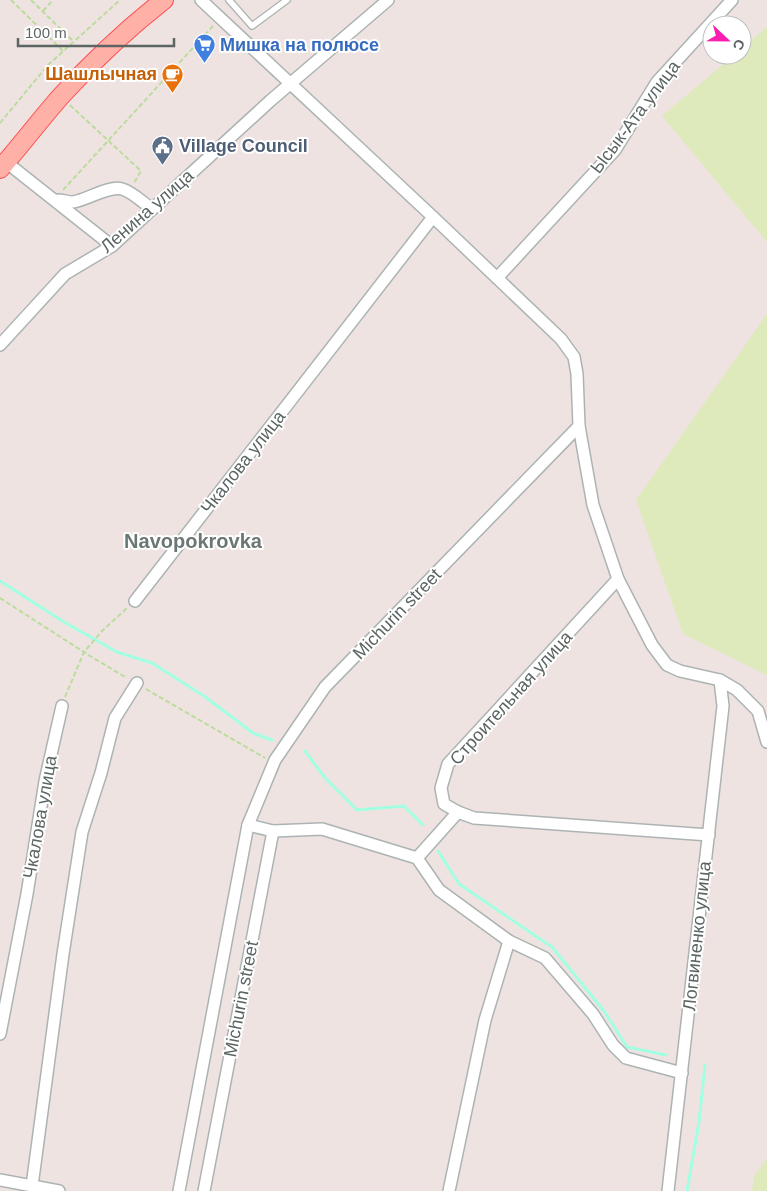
<svg xmlns="http://www.w3.org/2000/svg" width="767" height="1191" viewBox="0 0 767 1191" font-family="Arial,sans-serif">
<style>
.green{fill:#dee9bc}
.lines{fill:none;stroke-linecap:round;stroke-linejoin:round}
.stream{stroke:#a2ffe2;stroke-width:3}
.lane-casing{stroke:#acb4b3;stroke-width:8}
.street-casing{stroke:#acb4b3;stroke-width:14}
.primary-casing{stroke:#ff4c50;stroke-width:20}
.path{stroke:#bcdc9e;stroke-width:2;stroke-dasharray:5 2.5;stroke-linecap:butt}
.lane{stroke:#fff;stroke-width:5.5}
.street{stroke:#fff;stroke-width:11}
.primary{stroke:#ffb0a7;stroke-width:18}
.labels{text-anchor:middle;dominant-baseline:central;stroke-width:4;stroke-linejoin:round;paint-order:stroke}
.shop-label{font-size:18px;font-weight:bold;fill:#366cbe;stroke:#fff;text-anchor:start}
.food-label{font-size:18px;font-weight:bold;fill:#c56008;stroke:#fff;text-anchor:end}
.street-label{font-size:18px;fill:#5b6563;stroke:#fff}
.service-label{font-size:18px;font-weight:bold;fill:#4e5e75;stroke:#fff;text-anchor:start}
.quarter-label{font-size:20px;font-weight:bold;fill:#6b7774;stroke:#fff}
</style>
<rect width="100%" height="100%" fill="#efe3e2"/>
<g class="green">
<polygon points="767,27 767,242 662,116 734,55 742,55 742,48"/>
<polygon points="767,314 767,675 683,634 636,500"/>
<polygon points="767,1158 767,1191 752,1191 754,1176"/>
</g>
<g class="lines">
<g class="stream">
<polyline points="0,581 64,622 117,652 152,663 204,696 253,733 272,740"/>
<polyline points="305,751 325,778 357,810 404,806 423,825"/>
<polyline points="438,851 459,884 552,947 604,1011 627,1047 666,1055"/>
<polyline points="687,1191 699,1122 705,1065"/>
</g>
<defs>
<polyline id="lane" points="229,0 252,26 287,0"/>
<g id="street">
<polyline points="201,0 433,217 561,339 574,357 577,374 579,426 593,505 618,579 652,645 667,665 680,671 720,680 737,690 758,711 767,742"/>
<polyline points="6,162 112,246"/>
<path d="M58,200C63,200 68,202 73,202C87,200 109,185 122,189C133,192 143,203 152,209"/>
<polyline points="497,278 615,150 657,82 732,0"/>
<polyline points="0,345 65,274 112,246 270,101 388,0"/>
<polyline points="618,579 448,764 441,788 444,804 458,812 474,818 709,835"/>
<polyline points="135,601 433,217"/>
<polyline points="273,831 322,829 417,858 439,890 509,941"/>
<polyline points="417,858 458,812"/>
<polyline points="0,1034 27,894 45,781 62,706"/>
<polyline points="0,1180 59,1191"/>
<polyline points="32,1186 63,954 82,832 101,773 115,718 137,683"/>
<polyline points="179,1191 248,825"/>
<polyline points="204,1191 273,831 248,825 275,760 325,687 579,426"/>
<polyline points="449,1191 485,1020 509,941 545,958 593,1014 613,1045 626,1058 682,1073"/>
<polyline points="668,1191 723,706 720,680"/>
</g>
<path id="primary" d="M0,169C21,145 40,120 61,96C93,61 127,29 164,0"/>
</defs>
<use href="#lane" class="lane-casing"/>
<use href="#street" class="street-casing"/>
<use href="#primary" class="primary-casing"/>
<g class="path">
<polyline points="11,0 63,51"/>
<polyline points="31,0 74,42"/>
<polyline points="43,11 53,0"/>
<polyline points="70,105 141,171 134,183"/>
<polyline points="0,123 48,65 120,0"/>
<polyline points="63,190 213,26"/>
<polyline points="0,598 90,656 127,678"/>
<polyline points="146,689 265,758"/>
<polyline points="65,697 84,652 102,631 127,608"/>
</g>
<use href="#lane" class="lane"/>
<use href="#street" class="street"/>
<use href="#primary" class="primary"/>
</g>
<defs>
<symbol id="supermarket-pin" viewBox="-11 -11 22 30"><path d="M0 17L-7.5 6A9.5 9.5 0 1 1 7.5 6Z" fill="#3f7fe0" stroke="#fff"/><path d="M-6-5.5h2.5l.6 2H6L4.5 2H-2.5L-4.4-4H-6ZM-1.5 3.2a1.3 1.3 0 1 0 .1 0ZM3 3.2a1.3 1.3 0 1 0 .1 0Z" fill="#fff"/></symbol>
<symbol id="cafe-pin" viewBox="-11 -11 22 30"><path d="M0 17L-7.5 6A9.5 9.5 0 1 1 7.5 6Z" fill="#e8710a" stroke="#fff"/><path d="M-5.5-4.5H6V0H3Q3 3.5 0 3.5H-2.5Q-5.5 3.5-5.5 0ZM3-3.2v2h1.7v-2ZM-6 4.5H4V6H-6Z" fill="#fff"/></symbol>
<symbol id="civic-pin" viewBox="-11 -11 22 30"><path d="M0 17L-7.5 6A9.5 9.5 0 1 1 7.5 6Z" fill="#5c6f8a" stroke="#fff"/><path d="M-.6-6.5H3V-4.5H.6V-3L4-1V1h2V6H-6V1h2V-1L-.6-3ZM-1.2 2.5V6h2.4V2.5Z" fill="#fff"/></symbol>
</defs>
<g fill-rule="evenodd">
<use href="#supermarket-pin" x="192" y="32" width="25" height="34"/>
<use href="#cafe-pin" x="160" y="62" width="25" height="34"/>
<use href="#civic-pin" x="150" y="134" width="25" height="34"/>
</g>
<g class="labels">
<g class="shop-label">
<text x="220" y="45">Мишка на полюсе</text>
</g>
<g class="food-label">
<text x="157" y="74">Шашлычная</text>
</g>
<g class="street-label">
<text transform="translate(635 117) rotate(-53)">Ысык-Ата улица</text>
<text transform="translate(147 211) rotate(-41)">Ленина улица</text>
<text transform="translate(243 462) rotate(-52)">Чкалова улица</text>
<text transform="translate(397 614) rotate(-46)">Michurin street</text>
<text transform="translate(511 698) rotate(-48)">Строительная улица</text>
<text transform="translate(40 817) rotate(-80)">Чкалова улица</text>
<text transform="translate(697 936) rotate(-84)">Логвиненко улица</text>
<text transform="translate(241 999) rotate(-79)">Michurin street</text>
</g>
<g class="service-label">
<text x="179" y="146">Village Council</text>
</g>
<g class="quarter-label">
<text x="193" y="541">Navopokrovka</text>
</g>
</g>
<g transform="translate(727 40) rotate(112)"><circle r="24" fill="#ffffff" stroke="#bdc1c1"/>
<path d="M0-4L9 19L0 12L-9 19Z" fill="#f91eb0"/>
<text y="-8" font-size="14" font-weight="bold" text-anchor="middle" fill="#5b6563">С</text>
</g>
<path d="M18 38v8h156v-8" fill="none" stroke="#5b6563" stroke-width="2.5"/>
<text x="25" y="38" font-size="15" fill="#5b6563" stroke="#ffffff" stroke-width="4" paint-order="stroke">100 m</text>
</svg>
